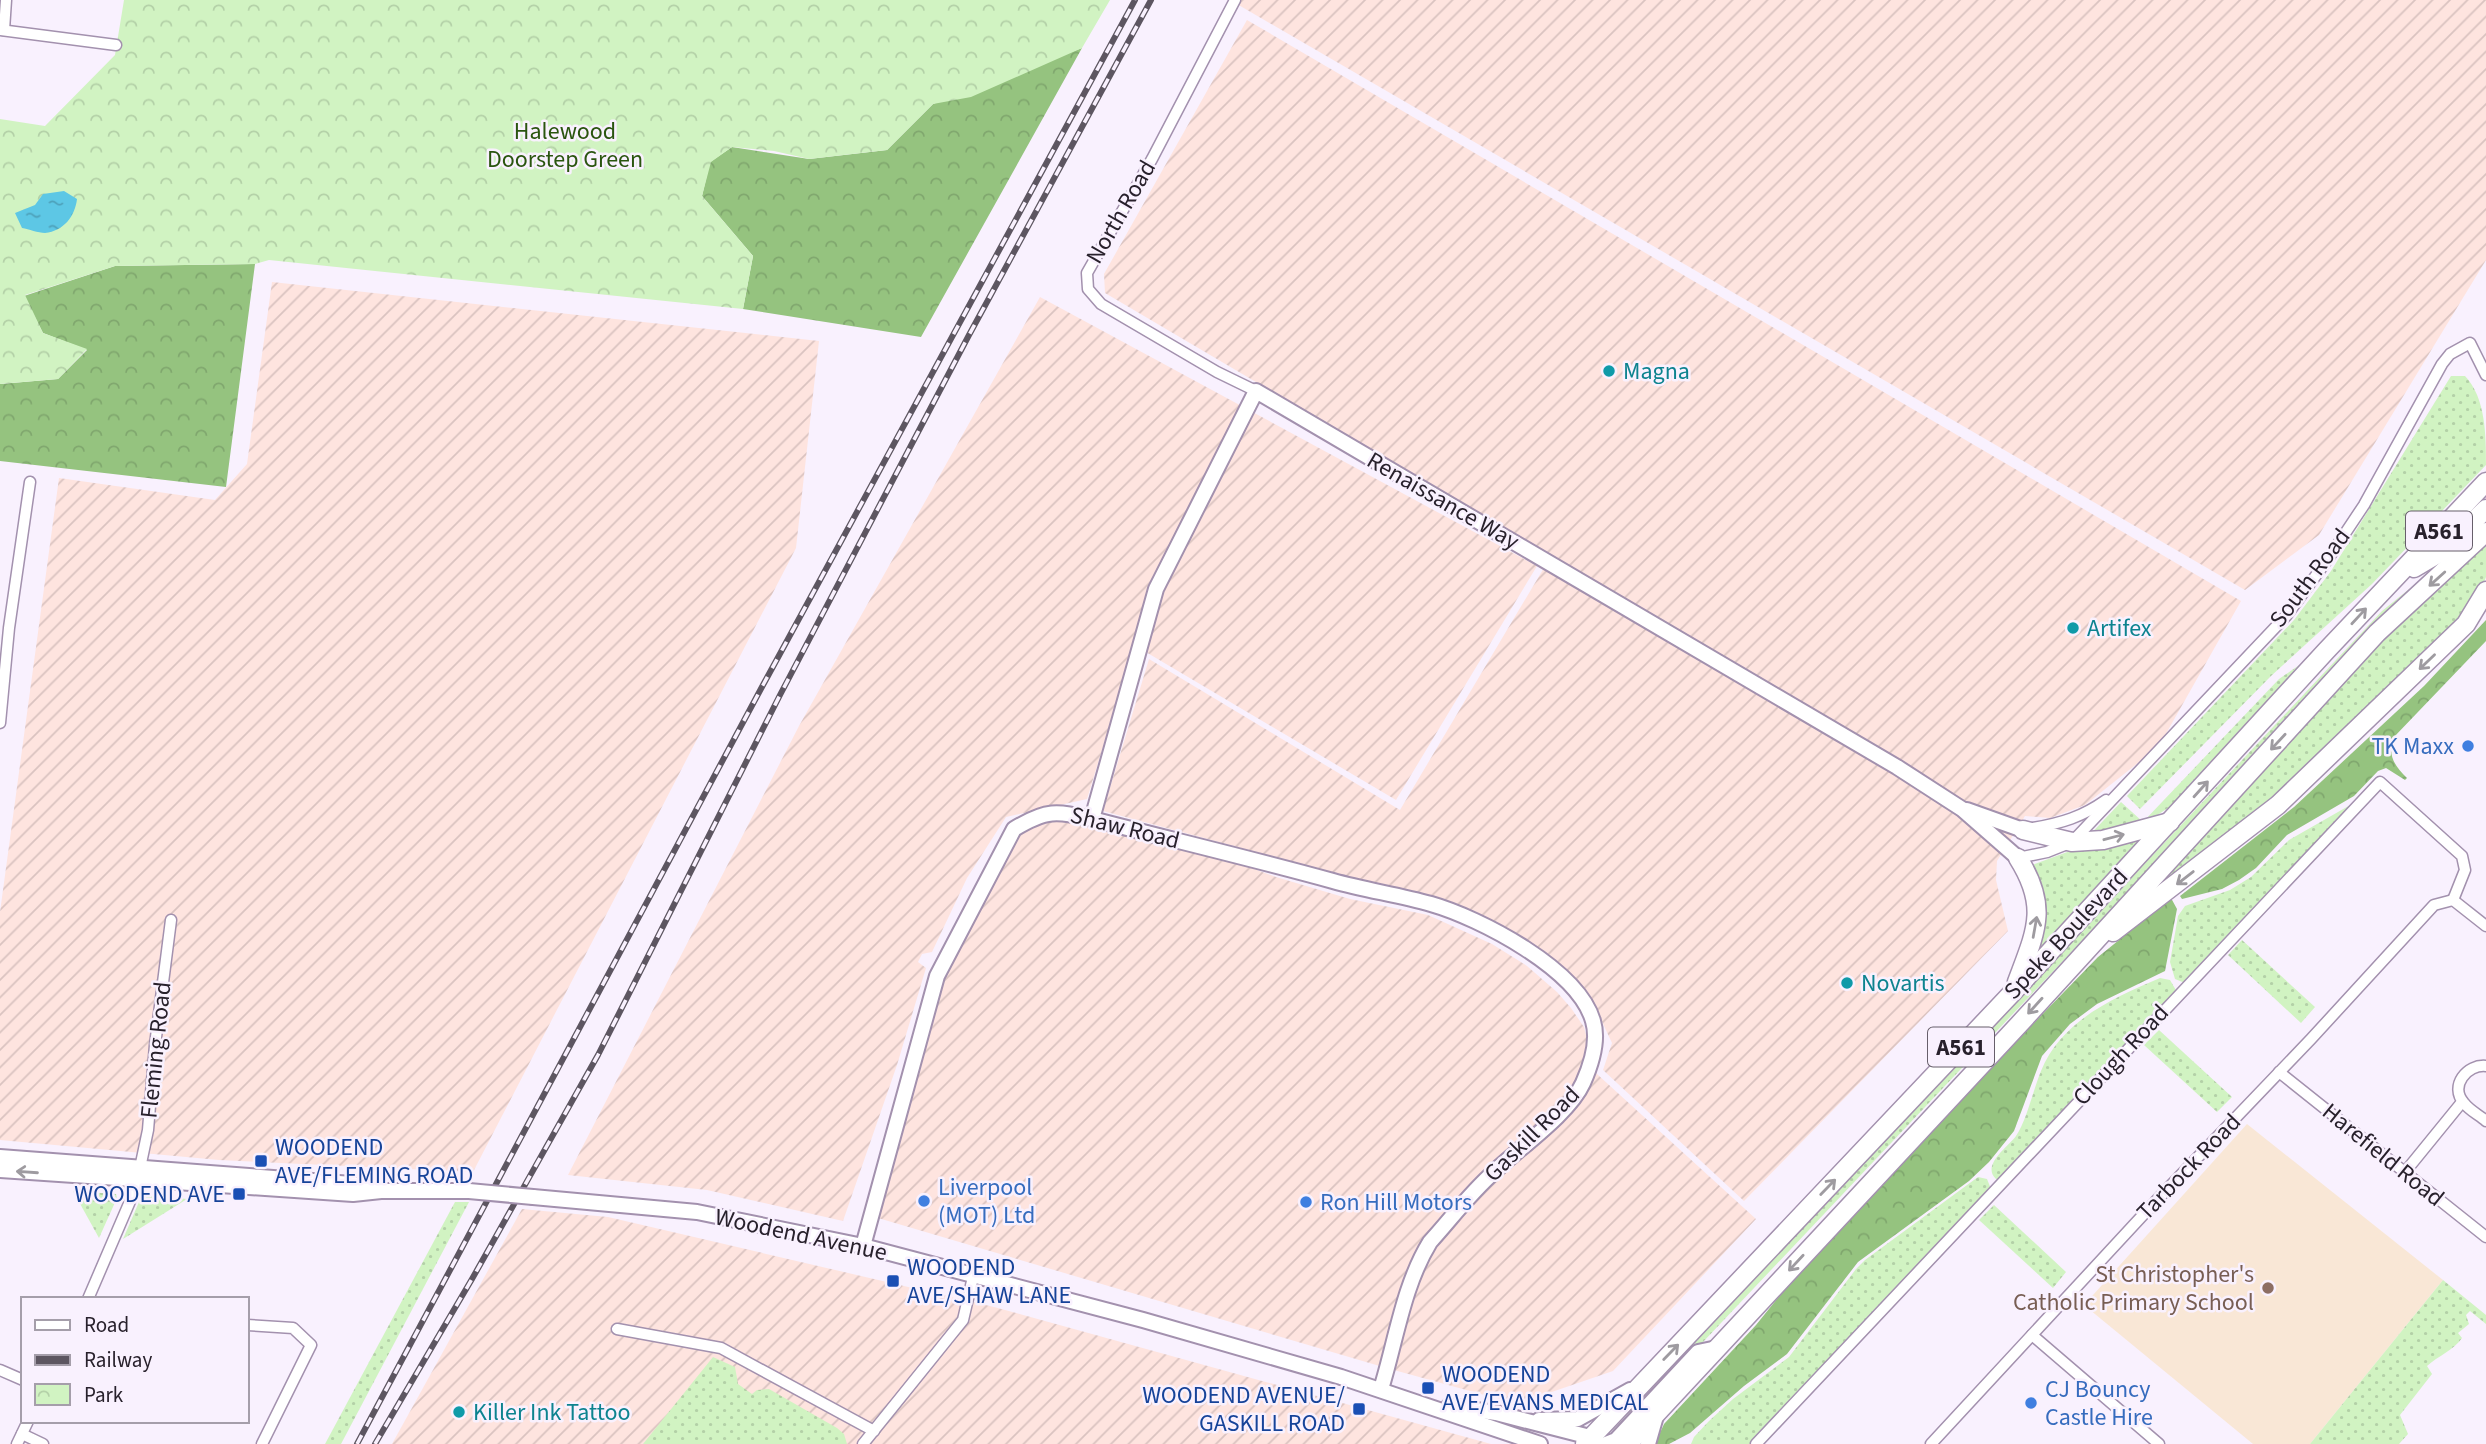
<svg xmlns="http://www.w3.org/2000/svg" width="2486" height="1444" viewBox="0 0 2486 1444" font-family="'Source Sans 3',sans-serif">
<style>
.industrial{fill:url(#industrial-furrows)}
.education{fill:#f9e7d6}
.grass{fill:url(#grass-dots)}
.forest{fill:url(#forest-crowns)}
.park{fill:url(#park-crowns)}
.water{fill:url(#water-ripples)}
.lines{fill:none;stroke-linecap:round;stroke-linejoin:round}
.street-casing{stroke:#a391ae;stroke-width:13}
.secondary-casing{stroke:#a391ae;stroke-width:18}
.highway-casing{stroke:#a391ae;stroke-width:21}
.street{stroke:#fff;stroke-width:10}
.secondary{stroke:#fff;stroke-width:14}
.highway{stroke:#fff;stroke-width:18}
.rail-casing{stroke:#5d5661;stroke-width:6}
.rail{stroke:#f9f1fe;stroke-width:3.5;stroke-dasharray:10;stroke-linecap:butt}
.secondary-bridge-casing{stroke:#a391ae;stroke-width:18;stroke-linecap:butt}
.secondary-bridge{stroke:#fff;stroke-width:14}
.oneway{stroke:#9e9ba0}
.culture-dot{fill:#0f9aa8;stroke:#f9f1fe;stroke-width:2.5}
.shop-dot{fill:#3f7fe0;stroke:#f9f1fe;stroke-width:2.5}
.transit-dot{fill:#1a4fb4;stroke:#f9f1fe;stroke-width:2.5}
.education-dot{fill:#8d6e63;stroke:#f9f1fe;stroke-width:2.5}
.labels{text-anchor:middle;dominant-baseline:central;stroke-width:5;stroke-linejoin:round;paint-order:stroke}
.shield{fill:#f9f1fe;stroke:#675f6b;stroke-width:2}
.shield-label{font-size:23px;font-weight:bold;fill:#28212c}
.park-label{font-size:24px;fill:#2a550f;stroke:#f9f1fe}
.street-label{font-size:24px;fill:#28212c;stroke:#f9f1fe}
.culture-label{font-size:24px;fill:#0d838f;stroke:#f9f1fe;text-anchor:start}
.shop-label{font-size:24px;fill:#366cbe;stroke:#f9f1fe;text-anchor:start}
.transit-label{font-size:24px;fill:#164399;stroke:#f9f1fe;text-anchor:start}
.education-label{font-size:24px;fill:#785e54;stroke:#f9f1fe;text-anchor:end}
</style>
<defs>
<pattern id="industrial-furrows" width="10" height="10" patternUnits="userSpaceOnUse" patternTransform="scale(1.75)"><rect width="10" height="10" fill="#fee4df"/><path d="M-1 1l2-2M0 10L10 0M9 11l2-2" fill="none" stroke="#dac3c0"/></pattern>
<pattern id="grass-dots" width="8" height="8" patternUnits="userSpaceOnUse" patternTransform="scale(1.75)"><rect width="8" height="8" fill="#d1f3c2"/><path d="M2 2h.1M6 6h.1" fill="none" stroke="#b3d0a7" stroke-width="1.8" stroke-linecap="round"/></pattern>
<pattern id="forest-crowns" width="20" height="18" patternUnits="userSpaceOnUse" patternTransform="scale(1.75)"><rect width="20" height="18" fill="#95c37f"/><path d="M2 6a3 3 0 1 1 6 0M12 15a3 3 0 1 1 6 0" fill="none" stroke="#80a76e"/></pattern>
<pattern id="park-crowns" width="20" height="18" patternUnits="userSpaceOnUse" patternTransform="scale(1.75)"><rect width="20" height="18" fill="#d1f3c2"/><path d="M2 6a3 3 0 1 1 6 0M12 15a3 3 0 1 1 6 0" fill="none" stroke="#b3d0a7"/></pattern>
<pattern id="water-ripples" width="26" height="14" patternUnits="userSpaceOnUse" patternTransform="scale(1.75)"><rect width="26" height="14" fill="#5dc7e5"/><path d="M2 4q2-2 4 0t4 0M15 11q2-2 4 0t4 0" fill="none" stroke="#4da1ba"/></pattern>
</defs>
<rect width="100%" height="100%" fill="#f9f1fe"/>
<g class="industrial">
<polygon points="1230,0 2486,0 2486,260 2319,535 2245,590"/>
<polygon points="1247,20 2241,601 2163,739 2143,759 2085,805 2050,818 2025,816 1997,861 1996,880 2008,931 1744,1201 1603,1070 1612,1043 1598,1013 1569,978 1458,906 1103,811 1149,659 1400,810 1551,556 1105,293 1104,274"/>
<polygon points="272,282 819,341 796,548 473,1172 219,1160 0,1140 0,912 59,478 215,500 247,464"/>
<polygon points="1040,297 1537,566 1396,800 1134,645 1087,799 1006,817 967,878 932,952 922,954 918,962 926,968 897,1065 843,1221 707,1190 568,1175 799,726"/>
<polygon points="1079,806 1276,877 1350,899 1428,915 1492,944 1527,966 1557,992 1571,1008 1584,1027 1589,1047 1586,1064 1756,1219 1613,1371 1517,1404 1383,1367 878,1218 944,977 1006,826"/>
<polygon points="522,1209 608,1217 994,1307 1491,1444 392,1444"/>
</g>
<polygon class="education" points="2247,1124 2443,1280 2310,1444 2253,1444 2084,1305"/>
<g class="grass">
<path d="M2451,376H2465C2486,398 2486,436 2486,465L2372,584L2271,676L2140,809L2127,796L2294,620L2331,571Z"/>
<polygon points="2486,545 2486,577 2483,585 2459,619 2277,797 2128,911 2381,643"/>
<polygon points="2445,560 2352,655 1618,1432 1613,1430 2382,611"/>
<polygon points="2308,659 2171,806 2136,829 2084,841 2121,802 2143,822 2279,679"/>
<polygon points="2352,804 2185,983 2175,979 2170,962 2178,916 2185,906 2230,890 2251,877 2289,840"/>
<polygon points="2157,829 2038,955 2043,926 2029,866 2070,851 2108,849 2138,839"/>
<polygon points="2242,940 2315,1007 2301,1023 2228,955"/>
<path d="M2160,978L2170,980L2177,992L2000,1179H1996C1981,1165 2008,1147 2016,1136C2027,1120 2033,1090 2041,1071C2061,1021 2113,998 2160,978Z"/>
<polygon points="2159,1030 2232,1097 2217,1112 2144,1045"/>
<polygon points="1978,1177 1987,1179 1991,1189 1752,1444 1691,1444 1694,1437 1709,1421 1733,1399 1789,1357 1856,1269 1865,1260"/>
<polygon points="73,1191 116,1194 117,1198 99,1238"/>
<polygon points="142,1195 187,1199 123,1239"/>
<polygon points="455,1202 469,1202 341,1444 325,1444"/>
<polygon points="1994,1205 2066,1272 2053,1288 1979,1220"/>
<path d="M2443,1280L2486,1315V1324L2470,1311L2466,1315L2469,1324L2458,1333L2462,1338C2454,1350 2438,1356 2427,1366L2432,1374L2400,1415L2408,1434L2399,1444H2310Z"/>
<polygon points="713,1357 735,1367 738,1384 752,1394 757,1390 769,1389 837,1428 844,1434 847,1444 643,1444"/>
</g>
<g class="forest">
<polygon points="1082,48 921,337 743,309 753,256 702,196 710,162 732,147 809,159 887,150 933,104"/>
<polygon points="255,264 226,487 0,461 0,384 58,379 87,350 43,333 24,296 115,266"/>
<path d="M2486,620V641L2394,737C2387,755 2394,765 2407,778L2405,780L2386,768L2378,771L2354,796L2287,835L2256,868L2239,880L2222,889L2182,899L2180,896L2294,807L2424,686Z"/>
<polygon points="2171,898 2177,909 2165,971 2097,1004 2070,1024 2042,1056 2014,1131 1989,1162 1969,1181 1858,1262 1787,1354 1744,1386 1690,1433 1669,1444 1655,1444 1664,1424 1756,1325 1785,1289 1879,1186 2029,1028 2098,957"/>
</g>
<polygon class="park" points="124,0 1110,0 1082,48 971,97 933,104 887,150 809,159 774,151 732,147 711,162 702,196 753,256 743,309 269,260 255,264 115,266 25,295 43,333 87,349 58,379 0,384 0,119 45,126 115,55"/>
<path class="water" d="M64,191L77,199C75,216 64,231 45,233C38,233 29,229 22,228L15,213L35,205L43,194Z"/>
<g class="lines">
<defs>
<g id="street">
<polyline points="1235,0 1152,159 1087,273 1088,289 1101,304 1217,372 1256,391"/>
<polyline points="0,30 116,45"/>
<polyline points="4,30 6,0"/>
<polyline points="0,723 9,628 30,482"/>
<path d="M2033,828C2062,823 2082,817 2106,800"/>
<polyline points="2018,858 2047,852 2072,842 2287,615 2328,559 2364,505 2442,364 2450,354 2470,343 2486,375"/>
<polyline points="2453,900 2486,926"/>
<path d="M2486,1066C2467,1064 2449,1086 2464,1103C2469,1110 2479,1115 2486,1121"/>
<polyline points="2279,1072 2486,1237"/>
<polyline points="2405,1172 2462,1102"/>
<polyline points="88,1299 131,1199 140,1168 148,1130 155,1045 171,920"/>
<polyline points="247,1325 293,1328 311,1345 262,1444"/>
<polyline points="617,1329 721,1348 874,1431"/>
<polyline points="2032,1335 2159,1444"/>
<polyline points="0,1370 23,1380"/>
<polyline points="22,1434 43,1444"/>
<polyline points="17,1444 28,1421"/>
<polyline points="863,1444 963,1320 973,1277"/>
<polyline points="1756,1444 2380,782 2462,856 2465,870 2453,900"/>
<polyline points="1931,1444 2155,1202 2311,1039 2434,905 2453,900"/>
</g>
<g id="secondary">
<polyline points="1967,810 2023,830"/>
<polyline points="1092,819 1156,589 1256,391 1897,767 1962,809 2018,858"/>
<polyline points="0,1157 352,1184 373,1189"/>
<polyline points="0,1170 353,1194 381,1191 469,1191"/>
<polyline points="533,1197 697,1212 863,1246 1143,1320 1341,1377 1540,1444"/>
<path d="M863,1246L937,976L1014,829C1047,809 1056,811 1092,819C1173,840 1253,859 1333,881C1365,890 1399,895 1431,904C1480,918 1578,969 1593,1021C1599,1041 1591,1065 1583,1083C1569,1114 1519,1148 1494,1172C1470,1193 1451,1219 1430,1242C1403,1286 1396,1341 1381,1389"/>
<polyline points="1449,1406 1496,1413 1590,1437 1599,1444"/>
<polyline points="1539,1420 1578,1419 1630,1390"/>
<polyline points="1606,1444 1616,1440 1698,1352 1717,1348"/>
<polyline points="1648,1444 1656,1416"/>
</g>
<g id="highway">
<polyline points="2414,568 2441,552 2486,509"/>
<polyline points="2023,830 2072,842 2103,840 2170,822"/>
<polyline points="2113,932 2278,805 2466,624 2486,591"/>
<path d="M2017,982C2036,931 2049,907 2018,858"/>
<polyline points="1585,1444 2013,992 2326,651 2486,482"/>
<polyline points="1628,1444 2024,1019 2377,633 2486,532"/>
</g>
</defs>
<use href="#street" class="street-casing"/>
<use href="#secondary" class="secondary-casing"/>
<use href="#highway" class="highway-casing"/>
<use href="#street" class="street"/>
<use href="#secondary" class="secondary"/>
<use href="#highway" class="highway"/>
<defs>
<g id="rail">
<polyline points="357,1444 763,685 1135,0"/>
<polyline points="375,1444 472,1279 598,1055 780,695 969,335 1151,0"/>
</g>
</defs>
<use href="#rail" class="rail-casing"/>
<use href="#rail" class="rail"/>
<defs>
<polyline id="secondary-bridge" points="469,1191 533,1197"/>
</defs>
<use href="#secondary-bridge" class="secondary-bridge-casing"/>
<use href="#secondary-bridge" class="secondary-bridge"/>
</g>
<defs><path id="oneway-shaft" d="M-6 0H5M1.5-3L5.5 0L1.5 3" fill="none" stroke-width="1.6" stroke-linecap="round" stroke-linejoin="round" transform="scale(1.75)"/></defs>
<g class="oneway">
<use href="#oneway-shaft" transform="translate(2437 579) rotate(138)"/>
<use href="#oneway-shaft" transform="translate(2359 616) rotate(-47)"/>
<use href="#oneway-shaft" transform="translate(2427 662) rotate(136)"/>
<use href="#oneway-shaft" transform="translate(2278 742) rotate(133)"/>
<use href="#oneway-shaft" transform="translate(2201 789) rotate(-48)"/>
<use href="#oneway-shaft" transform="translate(2114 837) rotate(-15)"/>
<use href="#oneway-shaft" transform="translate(2185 878) rotate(142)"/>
<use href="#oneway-shaft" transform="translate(2035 927) rotate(-80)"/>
<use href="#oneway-shaft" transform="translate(2035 1006) rotate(132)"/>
<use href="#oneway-shaft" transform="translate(27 1172) rotate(-176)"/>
<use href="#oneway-shaft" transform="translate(1828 1187) rotate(-46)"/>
<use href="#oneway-shaft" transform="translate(1796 1263) rotate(133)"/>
<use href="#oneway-shaft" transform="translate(1671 1352) rotate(-46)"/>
</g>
<g class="culture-dot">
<circle cx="1609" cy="371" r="7"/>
<circle cx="2073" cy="628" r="7"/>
<circle cx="1847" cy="983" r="7"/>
<circle cx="459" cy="1412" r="7"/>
</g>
<g class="shop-dot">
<circle cx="2468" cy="746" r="7"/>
<circle cx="924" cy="1201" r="7"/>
<circle cx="1306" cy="1202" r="7"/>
<circle cx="2031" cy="1403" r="7"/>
</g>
<g class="transit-dot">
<rect x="254" y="1154" width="14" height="14" rx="3.5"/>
<rect x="232" y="1187" width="14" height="14" rx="3.5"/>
<rect x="886" y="1274" width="14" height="14" rx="3.5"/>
<rect x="1421" y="1381" width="14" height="14" rx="3.5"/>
<rect x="1352" y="1402" width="14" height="14" rx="3.5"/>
</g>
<circle class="education-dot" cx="2268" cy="1288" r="7"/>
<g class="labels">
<g class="shield">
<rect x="2406" y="511.5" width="66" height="39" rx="5"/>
<rect x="1928" y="1027.5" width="66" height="39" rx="5"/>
</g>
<g class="shield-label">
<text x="2439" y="531">A561</text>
<text x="1961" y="1047">A561</text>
</g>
<g class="park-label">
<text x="565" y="131">Halewood<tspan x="565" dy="28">Doorstep Green</tspan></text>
</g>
<g class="street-label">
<text transform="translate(1121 212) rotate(-60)">North Road</text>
<text transform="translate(1443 501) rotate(30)">Renaissance Way</text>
<text transform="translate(2310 578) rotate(-53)">South Road</text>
<text transform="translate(1125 828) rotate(14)">Shaw Road</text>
<text transform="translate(2066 934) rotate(-47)">Speke Boulevard</text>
<text transform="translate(156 1050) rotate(-84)">Fleming Road</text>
<text transform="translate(2121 1055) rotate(-47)">Clough Road</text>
<text transform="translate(1532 1134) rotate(-45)">Gaskill Road</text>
<text transform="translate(2383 1155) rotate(39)">Harefield Road</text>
<text transform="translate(2189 1167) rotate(-46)">Tarbock Road</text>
<text transform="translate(801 1235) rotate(12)">Woodend Avenue</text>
</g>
<g class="culture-label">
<text x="1623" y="371">Magna</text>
<text x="2087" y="628">Artifex</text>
<text x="1861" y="983">Novartis</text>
<text x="473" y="1412">Killer Ink Tattoo</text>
</g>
<g class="shop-label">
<text x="2454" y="746" text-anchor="end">TK Maxx</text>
<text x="938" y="1187">Liverpool<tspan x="938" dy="28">(MOT) Ltd</tspan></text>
<text x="1320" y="1202">Ron Hill Motors</text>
<text x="2045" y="1389">CJ Bouncy<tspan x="2045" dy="28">Castle Hire</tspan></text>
</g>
<g class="transit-label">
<text x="275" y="1147">WOODEND<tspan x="275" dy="28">AVE/FLEMING ROAD</tspan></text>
<text x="225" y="1194" text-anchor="end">WOODEND AVE</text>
<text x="907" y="1267">WOODEND<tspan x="907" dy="28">AVE/SHAW LANE</tspan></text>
<text x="1442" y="1374">WOODEND<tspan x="1442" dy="28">AVE/EVANS MEDICAL</tspan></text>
<text x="1345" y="1395" text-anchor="end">WOODEND AVENUE/<tspan x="1345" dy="28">GASKILL ROAD</tspan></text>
</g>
<g class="education-label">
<text x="2254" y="1274">St Christopher's<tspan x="2254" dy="28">Catholic Primary School</tspan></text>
</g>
</g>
<rect x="21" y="1297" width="228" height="126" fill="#f9f1fe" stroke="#a59eaa" stroke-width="2"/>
<rect x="35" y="1320" width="35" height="10" fill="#ffffff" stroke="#a59eaa" stroke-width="2"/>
<text x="84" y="1332" font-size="21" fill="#28212c">Road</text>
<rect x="35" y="1355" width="35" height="10" fill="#5d5661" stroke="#a59eaa" stroke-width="2"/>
<text x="84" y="1367" font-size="21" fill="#28212c">Railway</text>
<rect x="35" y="1384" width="35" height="21" fill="url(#park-crowns)" stroke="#a59eaa" stroke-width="2"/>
<text x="84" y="1402" font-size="21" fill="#28212c">Park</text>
</svg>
